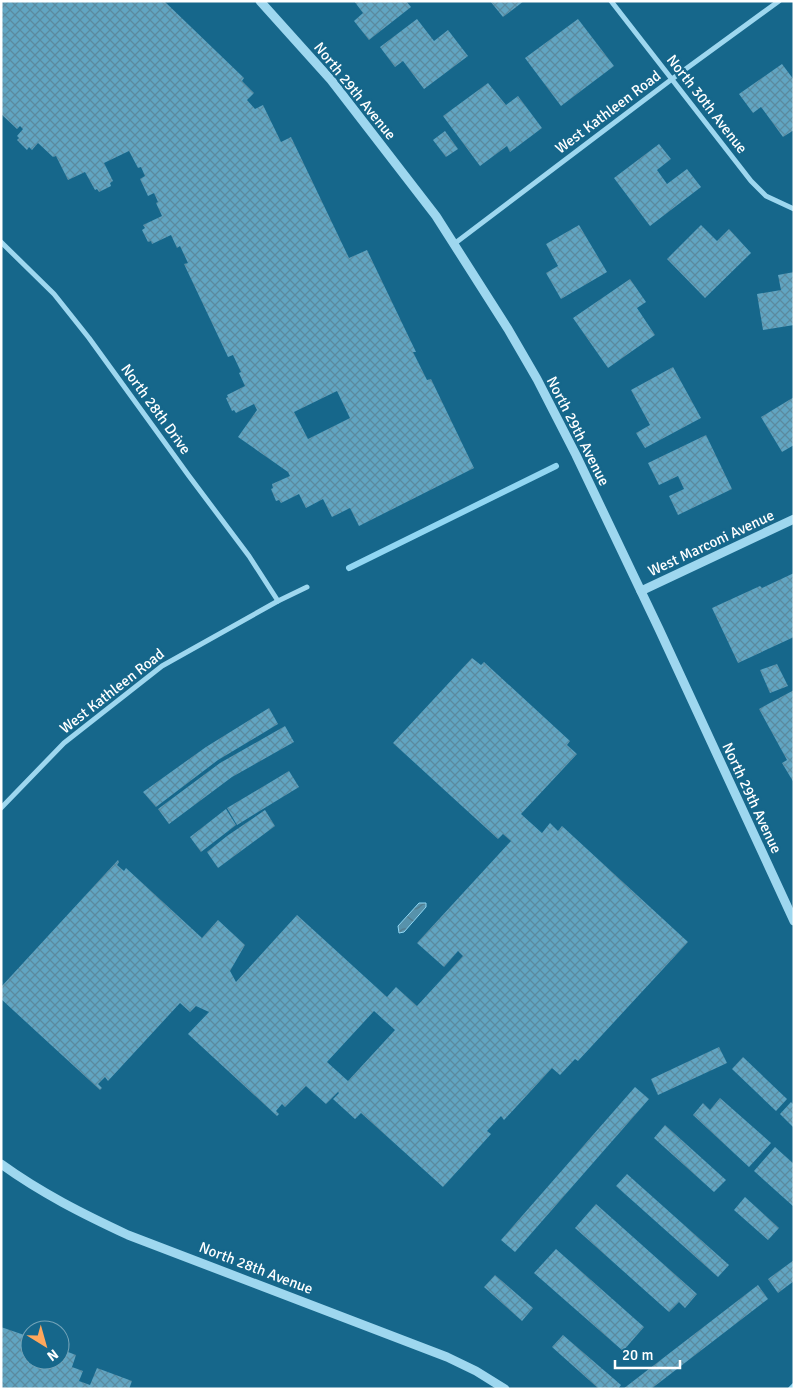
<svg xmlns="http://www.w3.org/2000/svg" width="795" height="1390" viewBox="0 0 795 1390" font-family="Signika,sans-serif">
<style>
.water{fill:url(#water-waves);stroke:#91d6f2}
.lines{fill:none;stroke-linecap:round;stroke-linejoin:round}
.stream{stroke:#91d6f2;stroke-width:6}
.building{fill:url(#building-cross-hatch);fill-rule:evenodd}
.minor{stroke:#9ed7ef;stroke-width:5}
.tertiary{stroke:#9ed7ef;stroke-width:9}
.labels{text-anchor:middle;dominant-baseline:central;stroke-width:5;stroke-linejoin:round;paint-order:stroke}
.street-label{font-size:15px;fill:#fff;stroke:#16678b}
</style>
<defs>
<pattern id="water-waves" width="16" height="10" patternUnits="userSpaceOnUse" patternTransform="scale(1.25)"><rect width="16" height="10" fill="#5792ab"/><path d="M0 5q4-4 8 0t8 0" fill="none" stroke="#537a8a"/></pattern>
<pattern id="building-cross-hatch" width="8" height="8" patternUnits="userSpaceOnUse" patternTransform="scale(1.25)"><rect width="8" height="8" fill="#61a5c2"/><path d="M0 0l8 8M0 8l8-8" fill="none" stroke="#5b8a9f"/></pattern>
</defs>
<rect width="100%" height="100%" fill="#16678b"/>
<polygon class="water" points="419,903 426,903 426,907 404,932 399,933 398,926"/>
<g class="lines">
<g class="stream">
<polyline points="349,568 556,466"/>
<polyline points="791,1389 794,1386"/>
</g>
</g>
<g class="building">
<path d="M1,1H164L244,78L242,81L254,93L247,100L255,109L263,105L281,142L291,137L349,258L367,250L416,352H413L427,380L431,379L474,468L359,526L350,508L332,517L323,499L306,508L299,494L281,503L279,500L276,501L271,489L273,488L272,484L290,476L288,472L238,437L257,410L254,404L236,413L234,410L232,411L226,398L228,397L227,395L245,386L239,373L241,372L233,355L228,357L184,264L188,263L180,246L177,248L171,235L152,244L151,241L148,242L142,230L145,228L143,225L162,216L156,203L158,202L154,193L148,196L140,179L145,176L141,167L138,168L129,151L104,163L113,181L110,183L111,186L99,192L97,189L95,190L85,172L68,180L56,156L53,157L38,143L32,150L29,147L27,150L17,140L19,138L17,136L23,129L20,126L17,129L1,114ZM337,391L350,418L308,439L294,412Z"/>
<polygon points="354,1 406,1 411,7 369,40 354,21 363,13"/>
<polygon points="490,1 524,1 503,17"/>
<polygon points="417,19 434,41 448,30 468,56 424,89 403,61 395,67 380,47"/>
<polygon points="578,19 614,66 561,106 525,58"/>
<polygon points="782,64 794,80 794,130 783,137 761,107 753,113 739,94"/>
<polygon points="488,83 506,105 518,96 542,128 510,152 507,146 480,166 443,116"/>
<polygon points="445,131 458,149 446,157 433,140"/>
<polygon points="659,144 671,159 657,170 667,184 687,169 701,187 650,226 614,178"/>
<polygon points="579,225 607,272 561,299 546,273 558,266 546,244"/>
<polygon points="701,225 717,241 729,229 751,253 705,298 667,259"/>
<polygon points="794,272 794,325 763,330 757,294 781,290 778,275"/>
<polygon points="630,279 646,302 637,308 655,335 608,368 573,318"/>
<polygon points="673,367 701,418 645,448 636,433 650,425 631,390"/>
<polygon points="794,397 794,445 782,452 761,417"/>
<polygon points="706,435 732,489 678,515 669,496 684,489 678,476 659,485 648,463"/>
<polygon points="794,573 794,637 738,663 712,608 760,586 762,588"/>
<path d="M472,658L481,665L484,662L570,741L567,745L577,754L521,814L542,833L550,823L558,831L562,826L688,942L578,1061L575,1059L560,1075L552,1068L504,1120L501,1116L487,1131L491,1134L443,1187L361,1113L355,1119L333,1099L339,1093L338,1092L326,1104L306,1086L285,1107L282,1104L276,1111L279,1114L277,1116L188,1034L209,1012L196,1006L190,1012L180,1003L108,1081L105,1077L98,1084L102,1088L100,1090L1,999V987L118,860L119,862L117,865L124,871L126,868L202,938L218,920L245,945L230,971L236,982L297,915L387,997L396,987L417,1006L463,956L458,951L444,967L417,943L511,841L503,834L498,839L393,743ZM374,1011L395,1030L348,1081L327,1062Z"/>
<polygon points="777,664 788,686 770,693 760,670"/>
<polygon points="794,690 794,783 782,763 787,760 759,709"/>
<polygon points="269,708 278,724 218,760 156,807 143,792 206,747"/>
<polygon points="285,726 294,742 232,777 169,824 158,809 220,763"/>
<polygon points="289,771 299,787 237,825 227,808"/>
<polygon points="226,809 236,825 201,852 190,837"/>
<polygon points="265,810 275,826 218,868 207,852 227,836"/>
<polygon points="719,1047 727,1063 658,1095 651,1079"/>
<polygon points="743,1057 787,1099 776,1111 732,1069"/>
<polygon points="635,1087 649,1099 515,1252 501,1240"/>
<polygon points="720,1098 771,1143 749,1167 693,1115 703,1103 710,1110"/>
<polygon points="791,1102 794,1105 794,1128 780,1114"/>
<polygon points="665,1125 726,1180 714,1192 654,1138"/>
<polygon points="775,1147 794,1164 794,1207 754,1171"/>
<polygon points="627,1174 729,1265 718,1277 616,1186"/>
<polygon points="745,1197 779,1228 768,1240 734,1210"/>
<polygon points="596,1204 697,1294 685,1308 679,1302 669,1312 575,1228"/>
<polygon points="556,1249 644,1327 623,1351 534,1273"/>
<polygon points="794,1260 794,1281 778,1293 768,1279"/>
<polygon points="495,1275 533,1308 522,1321 484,1287"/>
<polygon points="758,1285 768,1299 651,1389 623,1389"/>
<polygon points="1,1327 30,1337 30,1360 60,1360 60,1349 76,1355 72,1367 83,1371 79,1381 90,1385 97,1368 132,1381 129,1389 1,1389"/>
<polygon points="563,1335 621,1385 618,1389 599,1389 552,1347"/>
</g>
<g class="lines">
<g class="minor">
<polyline points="611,1 751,181 766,196 794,209"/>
<polyline points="1,242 54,294 89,338 189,476 249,556 278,601"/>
<polyline points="454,244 672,79 779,1"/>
<polyline points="1,808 64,743 162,666 278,601 307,587"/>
</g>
<g class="tertiary">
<polyline points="260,1 331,80 436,216 508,329 537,379 576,455 659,629 794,921"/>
<polyline points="641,591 794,519"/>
<path d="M1,1164C41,1193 83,1214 128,1235L447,1357L476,1371L505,1389"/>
</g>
</g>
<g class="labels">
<g class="street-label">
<text transform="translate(355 91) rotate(51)">North 29th Avenue</text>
<text transform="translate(707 104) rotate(52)">North 30th Avenue</text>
<text transform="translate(608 112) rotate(-37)">West Kathleen Road</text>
<text transform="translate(156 409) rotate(54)">North 28th Drive</text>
<text transform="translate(578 431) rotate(63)">North 29th Avenue</text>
<text transform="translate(711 543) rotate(-25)">West Marconi Avenue</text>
<text transform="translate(112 691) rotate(-38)">West Kathleen Road</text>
<text transform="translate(752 798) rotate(65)">North 29th Avenue</text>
<text transform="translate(256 1268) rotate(21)">North 28th Avenue</text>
</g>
</g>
<rect width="795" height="1390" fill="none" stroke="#ffffff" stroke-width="5"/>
<g transform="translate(45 1345) rotate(143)"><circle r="24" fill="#16678b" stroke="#73a4b9"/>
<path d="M0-4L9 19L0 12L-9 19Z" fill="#ffa75c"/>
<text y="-8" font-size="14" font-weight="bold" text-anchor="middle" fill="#ffffff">N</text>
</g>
<path d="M615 1360v8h65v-8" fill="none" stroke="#ffffff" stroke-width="2.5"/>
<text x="622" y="1360" font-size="15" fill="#ffffff" stroke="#16678b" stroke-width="4" paint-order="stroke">20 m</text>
</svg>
